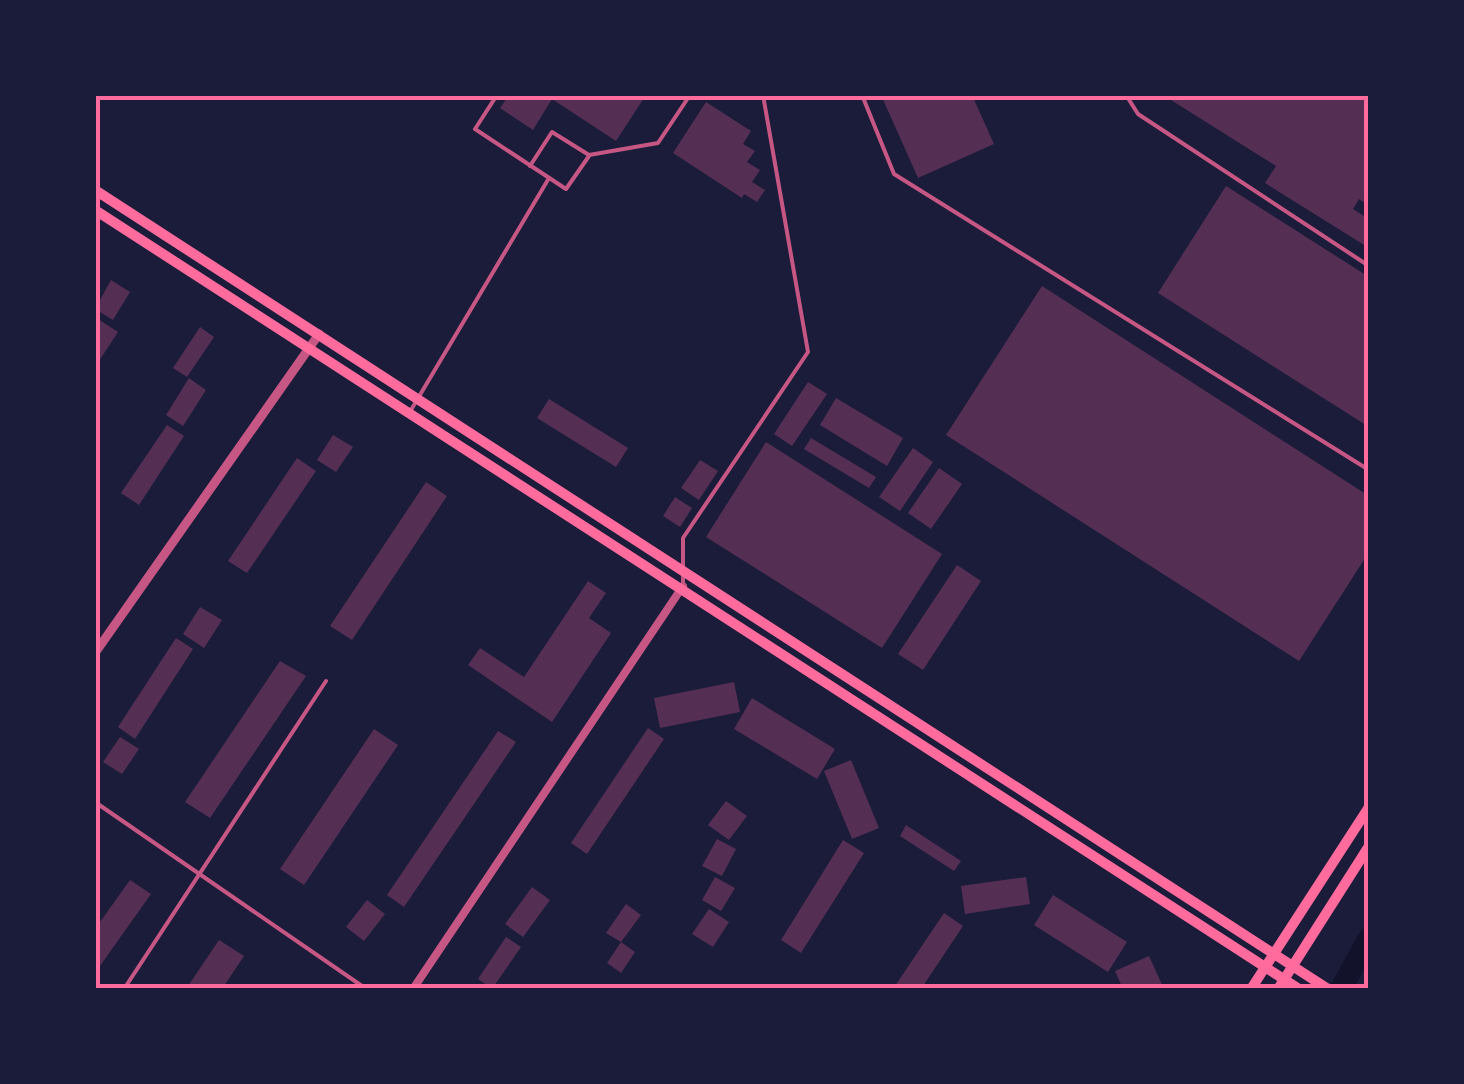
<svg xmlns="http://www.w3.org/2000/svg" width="1464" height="1084" viewBox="0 0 1464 1084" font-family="'Fira Sans Condensed',sans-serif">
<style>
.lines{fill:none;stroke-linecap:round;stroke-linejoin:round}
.river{stroke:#12122b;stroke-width:22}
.building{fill:#542f53}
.service{stroke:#c65784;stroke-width:4}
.minor{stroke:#c65784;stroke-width:8}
.tertiary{stroke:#c65784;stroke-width:9}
.secondary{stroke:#ff6b9d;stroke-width:10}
.neatline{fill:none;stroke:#ff6b9d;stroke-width:4}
</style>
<rect width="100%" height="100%" fill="#1b1b3a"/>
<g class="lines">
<polyline class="river" points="1341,989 1369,938"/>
</g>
<g class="building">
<polygon points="509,95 646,95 616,141 552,99 533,130 500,108"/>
<polygon points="881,95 972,95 994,144 918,178"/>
<polygon points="1163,95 1369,95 1369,206 1359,199 1353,209 1369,219 1369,248 1265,183 1276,166"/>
<polygon points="706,102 751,131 743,144 755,151 747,162 760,170 752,182 765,190 757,202 744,194 742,198 673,153"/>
<polygon points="1226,186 1369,277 1369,427 1158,293"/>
<polygon points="111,280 130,292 113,320 95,309"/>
<polygon points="1042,286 1369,496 1369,552 1299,661 946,435"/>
<polygon points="98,319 118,332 95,367 95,323"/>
<polygon points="200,327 214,337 187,377 173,368"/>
<polygon points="189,378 206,390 183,426 166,415"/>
<polygon points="808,382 827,394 792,446 774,434"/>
<polygon points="836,398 903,438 887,466 820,425"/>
<polygon points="549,399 628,448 616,467 537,418"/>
<polygon points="167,425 184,436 139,505 121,493"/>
<polygon points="333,435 353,447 336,472 317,460"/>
<polygon points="811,438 876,477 869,488 804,449"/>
<polygon points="766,442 942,554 882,648 706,537"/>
<polygon points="913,448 933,462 900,511 879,497"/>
<polygon points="297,458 316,471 247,573 228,561"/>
<polygon points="700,460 718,471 699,500 681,488"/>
<polygon points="939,468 962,484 931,529 908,513"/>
<polygon points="426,482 447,496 352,640 330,626"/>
<polygon points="675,497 692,508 680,527 663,516"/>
<polygon points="957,565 981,581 923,670 898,654"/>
<polygon points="588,581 606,593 589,618 611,633 552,722 468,665 480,648 524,677"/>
<polygon points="200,607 222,620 204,648 183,634"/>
<polygon points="176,638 193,649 135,739 118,727"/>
<polygon points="280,661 306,676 210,818 185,802"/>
<polygon points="734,682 740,712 660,728 654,698"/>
<polygon points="752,698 835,749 817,779 734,729"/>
<polygon points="648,728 664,739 587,854 571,843"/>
<polygon points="374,729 398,745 304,885 280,869"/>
<polygon points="498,731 516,742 404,907 387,895"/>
<polygon points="120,737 139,749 122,774 103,762"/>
<polygon points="851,760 879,828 852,839 824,771"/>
<polygon points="726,801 747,816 729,840 708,825"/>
<polygon points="906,825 961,861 954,871 900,836"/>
<polygon points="717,839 736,849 722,876 702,866"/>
<polygon points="843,840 864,853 801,953 781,940"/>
<polygon points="715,877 735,888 721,911 702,900"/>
<polygon points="1026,877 1030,904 965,914 961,886"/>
<polygon points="130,880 151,894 95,973 95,929"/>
<polygon points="532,887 550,900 523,937 505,924"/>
<polygon points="1053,895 1127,942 1108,972 1034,925"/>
<polygon points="367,900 385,914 364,941 346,927"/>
<polygon points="626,904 641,915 621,942 606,933"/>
<polygon points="709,909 729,922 713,947 692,934"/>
<polygon points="944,913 963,926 921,989 893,989"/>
<polygon points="506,937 521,947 492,989 478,979"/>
<polygon points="219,940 244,956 222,989 186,989"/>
<polygon points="621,942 635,952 621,973 607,963"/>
<polygon points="1149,956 1164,989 1123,989 1115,971"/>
</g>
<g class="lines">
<g class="service">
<polyline points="497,95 475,129 566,189 589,156"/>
<polyline points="862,95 894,174 1369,470"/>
<polyline points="1126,95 1138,114 1369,266"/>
<polyline points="530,166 552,132 589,155 658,143 690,95"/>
<polyline points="411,410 549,178"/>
<polyline points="683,583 683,538 808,352 763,95"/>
<polyline points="95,802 362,986"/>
<polyline points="124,989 326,681"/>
</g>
<polyline class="minor" points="413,989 683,586"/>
<polyline class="tertiary" points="95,653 319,334"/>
<g class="secondary">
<polyline points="95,190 1328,989"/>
<polyline points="95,210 1299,989"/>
<polyline points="1251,989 1369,807"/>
<polyline points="1278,989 1369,846"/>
</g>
</g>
<rect width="1464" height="1084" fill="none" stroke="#1b1b3a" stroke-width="195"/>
<rect x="98" y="98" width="1268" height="888" class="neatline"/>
</svg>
